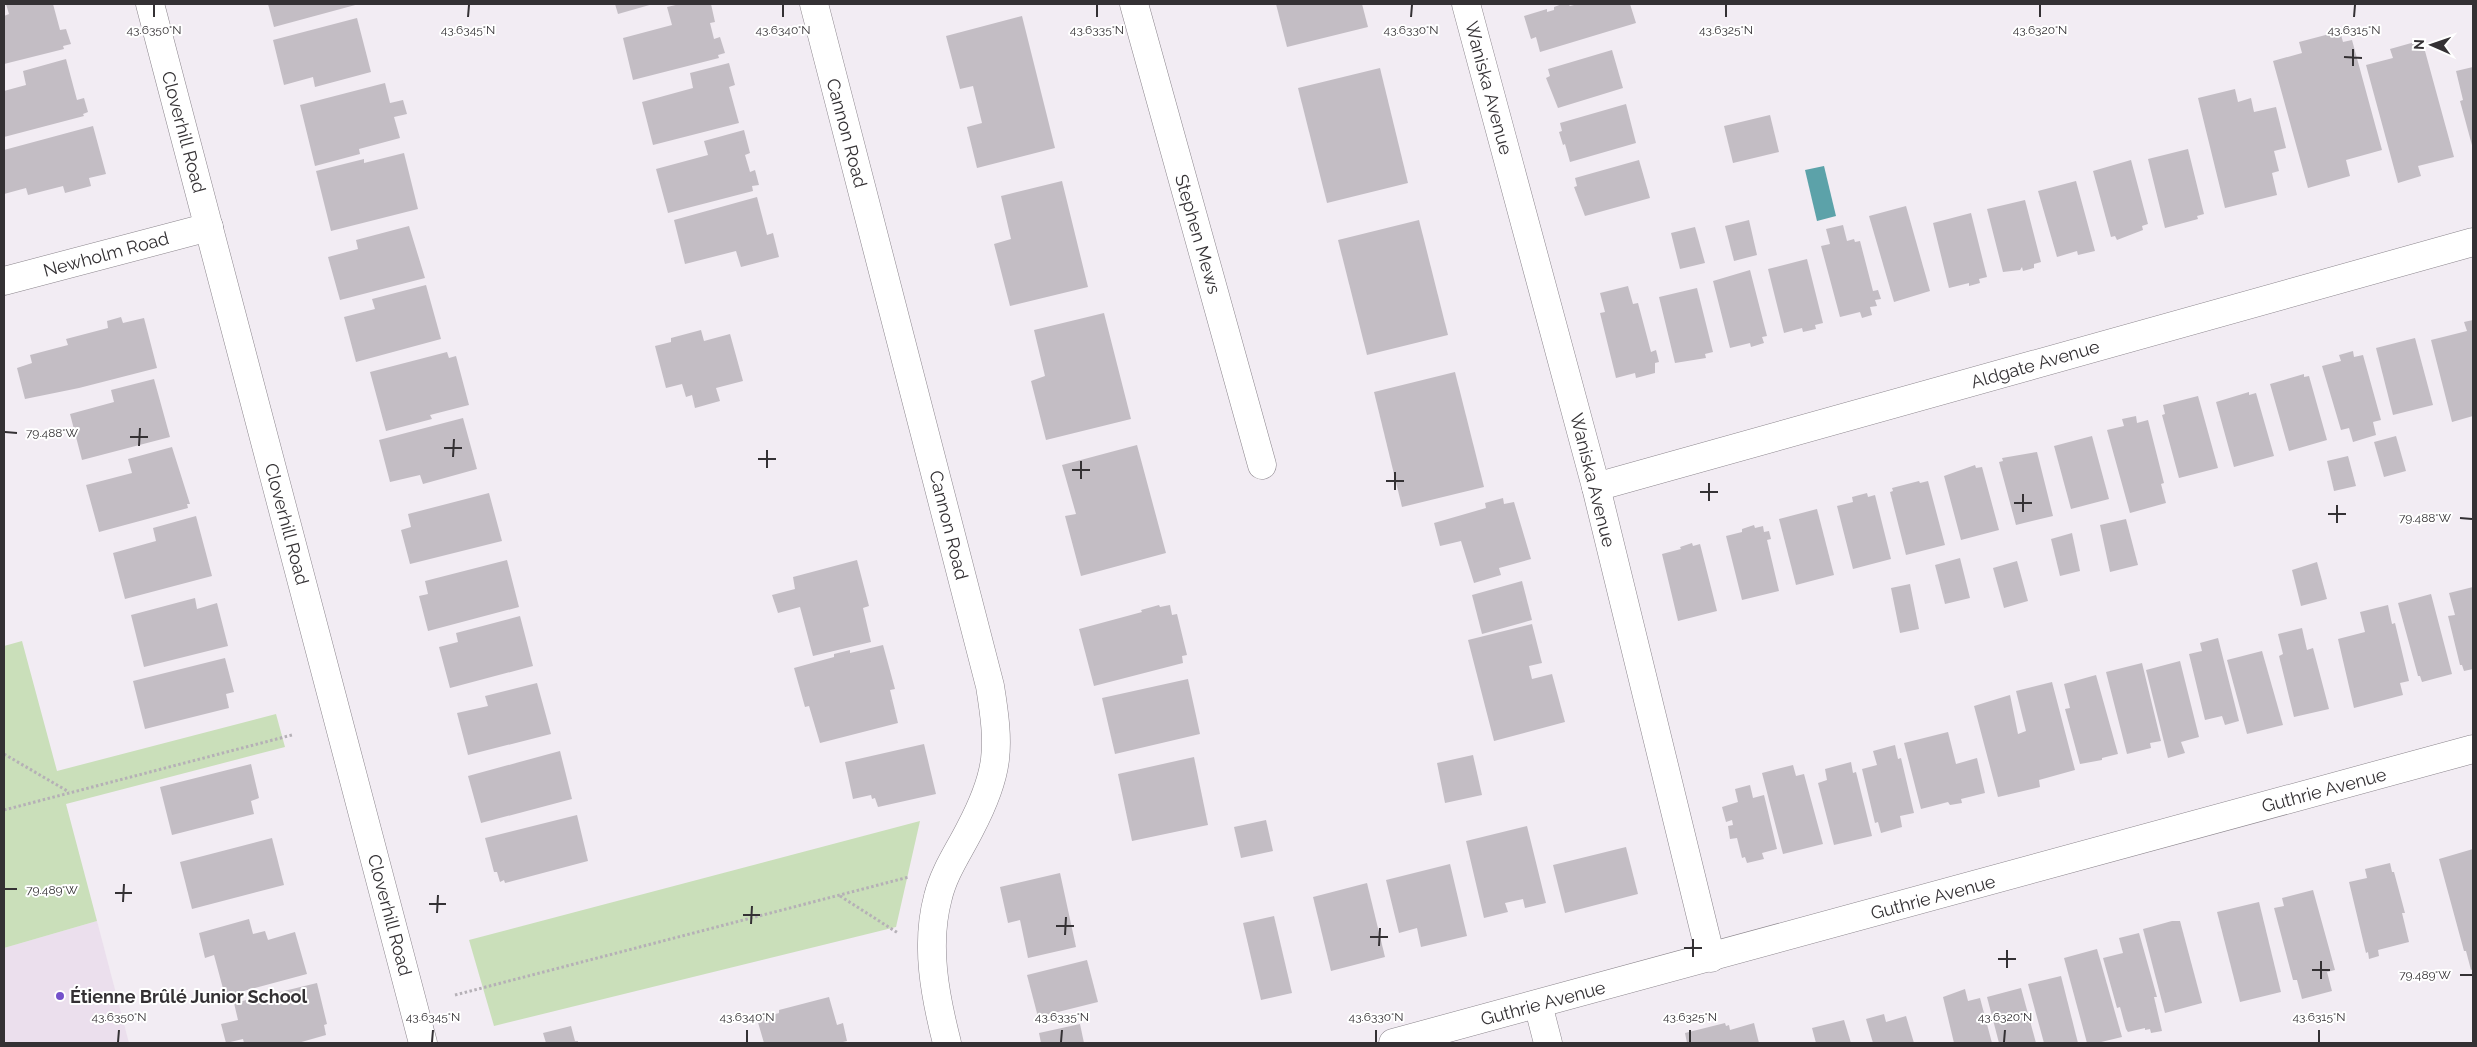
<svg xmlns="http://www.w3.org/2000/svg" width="2477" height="1047" viewBox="0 0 2477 1047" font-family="Raleway,sans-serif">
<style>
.built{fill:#ebdfed}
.green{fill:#cadfba}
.water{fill:#5ca2a9}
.building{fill:#c3bdc4}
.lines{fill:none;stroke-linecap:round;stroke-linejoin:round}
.street-casing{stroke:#8c868d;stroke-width:29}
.path{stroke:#b5b0b6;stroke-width:3;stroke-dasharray:2.5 2.5;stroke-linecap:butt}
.street{stroke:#fff;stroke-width:28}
.ticks{fill:none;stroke:#343134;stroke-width:2}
.poi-dot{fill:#7451cb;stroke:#fff;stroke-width:2}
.labels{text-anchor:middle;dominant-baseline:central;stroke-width:4;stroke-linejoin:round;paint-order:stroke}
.street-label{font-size:18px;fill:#343134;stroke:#fff}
.poi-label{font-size:18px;font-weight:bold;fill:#343134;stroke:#fff;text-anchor:start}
.ticks-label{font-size:12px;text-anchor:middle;fill:#343134;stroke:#fff;stroke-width:4;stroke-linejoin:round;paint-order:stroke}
</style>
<rect width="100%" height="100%" fill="#f2ecf3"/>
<polygon class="built" points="97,921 129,1043 4,1043 4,948"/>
<g class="green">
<polygon points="22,641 57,771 276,714 285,747 66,804 97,921 4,948 4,646"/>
<polygon points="920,821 896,927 494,1026 469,940"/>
</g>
<polygon class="water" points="1824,166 1836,216 1817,221 1805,170"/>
<g class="building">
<polygon points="6,4 53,4 60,30 66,29 71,44 63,46 64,49 4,64 4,16 9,14"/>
<polygon points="268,4 359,4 274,27"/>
<polygon points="615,4 653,4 618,14"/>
<polygon points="680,4 711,4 715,22 710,23 714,39 720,37 725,53 718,55 719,58 633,80 623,38 672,25 667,7"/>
<polygon points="1276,4 1362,4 1368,27 1287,47"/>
<polygon points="1562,4 1568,4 1570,6 1578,4 1630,4 1636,23 1540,52 1536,37 1531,39 1524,16 1547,9 1547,12 1554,10 1554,7"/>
<polygon points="1022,16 1055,148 977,168 967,127 982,123 973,86 960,89 946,36"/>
<polygon points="357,18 371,72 315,87 313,77 284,85 273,40"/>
<polygon points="2337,32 2338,36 2341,35 2343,42 2352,40 2382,150 2346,160 2350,176 2308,188 2273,61 2302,53 2299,42"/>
<polygon points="2422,40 2454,157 2418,166 2421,176 2398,183 2366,65 2393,58 2390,49"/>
<polygon points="1612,50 1623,88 1558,108 1546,78 1550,76 1548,69"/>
<polygon points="66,59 77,100 84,98 88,112 83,114 84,116 4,137 4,91 26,85 23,71"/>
<polygon points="729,63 735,85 729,87 739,123 653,145 642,102 693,88 690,73"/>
<polygon points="2473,67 2473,149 2460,101 2463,100 2456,71"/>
<polygon points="1380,68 1408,183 1327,203 1298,88"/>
<polygon points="385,83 390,103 403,100 407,114 394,117 400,138 359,149 360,154 315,166 300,105"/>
<polygon points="2235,89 2238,102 2251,98 2254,112 2276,107 2286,148 2274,151 2279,171 2272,173 2277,195 2225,208 2198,98"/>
<polygon points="1626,104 1636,143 1570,162 1565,144 1563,145 1559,132 1562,131 1560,123"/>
<polygon points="1770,115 1779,152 1733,163 1724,126"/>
<polygon points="93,126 106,174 89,178 91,186 65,193 63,186 28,195 26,188 4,194 4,150"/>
<polygon points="744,130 750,153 745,155 750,172 755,170 759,185 752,186 753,191 668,213 656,169 708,155 704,141"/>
<polygon points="2188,149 2204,214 2197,216 2198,219 2165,228 2148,159"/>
<polygon points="404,153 418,209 331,231 316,171 364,159 364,163"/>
<polygon points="1639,160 1650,198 1585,216 1574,187 1577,186 1575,178"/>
<polygon points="2131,160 2148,224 2142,226 2143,230 2117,240 2115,236 2111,237 2093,171"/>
<polygon points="1062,181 1088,287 1010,306 994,244 1011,239 1001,196"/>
<polygon points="2076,181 2095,251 2078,255 2077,251 2057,257 2038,191"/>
<polygon points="757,197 767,235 773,233 779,257 741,267 736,251 685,264 674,220"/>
<polygon points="2025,200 2041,262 2034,264 2034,268 2023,271 2022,267 2020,270 2003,272 1987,209"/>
<polygon points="1906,206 1930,291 1894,302 1869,216"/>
<polygon points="1971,213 1987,277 1979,279 1980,283 1969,286 1969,283 1949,288 1933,223"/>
<polygon points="1419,220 1448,335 1367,355 1338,240"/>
<polygon points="1749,220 1757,255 1734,261 1725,226"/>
<polygon points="1843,225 1847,241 1854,239 1855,242 1860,241 1873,291 1878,290 1881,299 1875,300 1877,306 1870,307 1872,315 1862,318 1860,312 1840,317 1821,246 1830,244 1826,229"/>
<polygon points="409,226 425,278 340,300 328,257 358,249 356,240"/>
<polygon points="1695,227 1705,263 1680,269 1671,233"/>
<polygon points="1807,259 1823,323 1815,325 1816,329 1803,332 1802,328 1784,333 1768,269"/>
<polygon points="1750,270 1767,336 1762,337 1764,343 1751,347 1750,343 1730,348 1713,281"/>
<polygon points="426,285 441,339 356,362 344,317 375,309 372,299"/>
<polygon points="1628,286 1633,304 1638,303 1651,352 1656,350 1659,362 1655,363 1655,373 1636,378 1635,373 1616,378 1600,313 1605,312 1600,293"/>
<polygon points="1697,288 1713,352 1705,354 1706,358 1675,363 1659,297"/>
<polygon points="1104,313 1131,419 1046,440 1031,381 1045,376 1034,330"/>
<polygon points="121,317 123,323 144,318 157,368 79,388 25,399 17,368 32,363 30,355 68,345 66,339 108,328 107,321"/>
<polygon points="2473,320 2473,416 2452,422 2431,340 2467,331 2464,322"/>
<polygon points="701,330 704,341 730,334 743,381 716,388 720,401 695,408 692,395 686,397 682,384 666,388 655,346 671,342 671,338"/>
<polygon points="2415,338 2433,405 2393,415 2376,348"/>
<polygon points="2353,351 2354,357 2363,355 2381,420 2373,422 2376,435 2353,442 2349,428 2341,430 2322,366 2341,361 2339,355"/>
<polygon points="447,352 449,358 456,356 469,405 430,415 432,419 386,431 370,372"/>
<polygon points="1455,372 1484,487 1402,507 1374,392"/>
<polygon points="2304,374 2304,377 2309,376 2327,440 2289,451 2270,384"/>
<polygon points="154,379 170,437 82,460 70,414 114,402 111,390"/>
<polygon points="2249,392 2249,395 2256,393 2274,456 2234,467 2216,402"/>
<polygon points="2198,396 2218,468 2179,478 2162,415 2165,414 2163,405"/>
<polygon points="2136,416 2137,423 2148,420 2164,483 2161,484 2166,503 2130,513 2107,430 2124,426 2122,419"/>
<polygon points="463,418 477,469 423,484 420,475 390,482 379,440"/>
<polygon points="2092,436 2109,499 2071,509 2054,446"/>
<polygon points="2396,436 2406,471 2384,477 2374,442"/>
<polygon points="1137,445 1166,553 1081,576 1065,516 1076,514 1062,465"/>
<polygon points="172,447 190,504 187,504 188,508 99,532 86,485 132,473 128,459"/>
<polygon points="2037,452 2053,516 2016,525 1999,462 2003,461 2002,458"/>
<polygon points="2348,456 2356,486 2334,491 2327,461"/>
<polygon points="1975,465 1976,468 1982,467 1999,530 1961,540 1944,476"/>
<polygon points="1919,481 1920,483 1928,481 1945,545 1906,555 1890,492 1893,491 1892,488"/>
<polygon points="489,493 502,541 410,564 401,530 411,527 408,514"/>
<polygon points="1867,493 1868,497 1875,495 1891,559 1853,569 1837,506 1853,502 1852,497"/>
<polygon points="1503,498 1504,504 1514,502 1531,559 1499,568 1501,575 1474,583 1461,541 1440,546 1434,523 1486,508 1485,503"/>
<polygon points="1817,509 1834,575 1796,585 1779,519"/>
<polygon points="196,516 212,576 125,599 113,553 156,541 153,528"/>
<polygon points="2126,519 2138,565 2110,572 2100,525"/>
<polygon points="1754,525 1755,528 1763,526 1764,532 1769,531 1771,539 1767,540 1779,591 1742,600 1726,536 1742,532 1742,529"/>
<polygon points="2072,533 2080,571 2060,576 2051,539"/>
<polygon points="1692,543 1693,546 1700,544 1717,611 1678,621 1662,554 1681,549 1680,547"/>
<polygon points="1960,558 1970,598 1945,604 1935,565"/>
<polygon points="507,560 519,607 428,631 419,596 428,594 425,581"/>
<polygon points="857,560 869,606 863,608 871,642 813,656 800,607 778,613 772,595 795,589 793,577"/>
<polygon points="2017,561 2028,601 2004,608 1993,568"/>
<polygon points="2317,562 2327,599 2301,606 2292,570"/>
<polygon points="1522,581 1532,620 1482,634 1472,595"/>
<polygon points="1910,584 1919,629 1900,633 1891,588"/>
<polygon points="2473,587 2473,669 2464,671 2462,665 2460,665 2448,616 2455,615 2449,593"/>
<polygon points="2431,594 2452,674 2422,682 2420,676 2418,676 2398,603"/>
<polygon points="195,598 197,609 217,603 228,646 144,667 131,615"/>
<polygon points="1159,605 1160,607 1170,605 1172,615 1177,614 1187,655 1182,656 1183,663 1094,686 1079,629 1142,612 1141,610"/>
<polygon points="2388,605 2392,624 2395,623 2409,681 2400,683 2403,695 2354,708 2338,639 2365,632 2360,612"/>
<polygon points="520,616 533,666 450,688 439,647 458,642 456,633"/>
<polygon points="1532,624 1542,663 1529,666 1532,679 1552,674 1565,722 1494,741 1468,640"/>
<polygon points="2302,628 2307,650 2313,648 2329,709 2294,717 2279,656 2283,654 2278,634"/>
<polygon points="2218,638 2239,721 2225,725 2222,716 2205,720 2189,654 2202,651 2200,643"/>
<polygon points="883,645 895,689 890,690 898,723 820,743 809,706 805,707 794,668 834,657 834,654 850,650 850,653"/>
<polygon points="2262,651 2283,725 2247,734 2227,660"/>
<polygon points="225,658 234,692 226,694 229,708 145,729 133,681"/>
<polygon points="2180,661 2199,737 2181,742 2185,753 2168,758 2146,670"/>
<polygon points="2142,663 2161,741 2150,743 2151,748 2127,754 2106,672"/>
<polygon points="2096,675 2118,754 2102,758 2102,760 2080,764 2065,709 2070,708 2064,684"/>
<polygon points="1188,679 1200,734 1115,754 1102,698"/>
<polygon points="2052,682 2075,770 2039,780 2040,787 1998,797 1974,706 2010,695 2018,734 2026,731 2016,691"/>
<polygon points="537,683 551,734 468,755 457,713 488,706 485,696"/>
<polygon points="1948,732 1956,764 1977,758 1985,793 1961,799 1962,803 1950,805 1948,802 1921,809 1904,743"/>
<polygon points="924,744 936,794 878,807 875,798 872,799 871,795 853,799 845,762"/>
<polygon points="1895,745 1898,759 1901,758 1914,813 1900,816 1902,827 1881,833 1878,822 1875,823 1862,769 1877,765 1873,751"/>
<polygon points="560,751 572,799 481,823 468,776"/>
<polygon points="1473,755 1482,795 1445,803 1437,763"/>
<polygon points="1194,757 1208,825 1132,841 1118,774"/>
<polygon points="1851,762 1853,773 1856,772 1872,836 1834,845 1818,783 1827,780 1825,769"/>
<polygon points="251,764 259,798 251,801 254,814 172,835 160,787"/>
<polygon points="1793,765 1796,776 1804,774 1823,844 1783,854 1762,773"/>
<polygon points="1750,785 1753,798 1764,795 1777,849 1762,853 1764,859 1747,863 1745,857 1742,858 1737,838 1730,839 1728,826 1733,825 1732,820 1726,822 1722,807 1738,802 1735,789"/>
<polygon points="577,815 588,861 505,883 504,880 500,882 497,872 494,872 485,838"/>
<polygon points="1266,820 1273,851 1241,858 1234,827"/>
<polygon points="1527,826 1546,903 1525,908 1523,899 1505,903 1508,912 1484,918 1466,841"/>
<polygon points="272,838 284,885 192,909 180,862"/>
<polygon points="1626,847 1638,894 1565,913 1553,865"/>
<polygon points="2473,849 2473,969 2471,970 2466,951 2464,951 2439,859"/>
<polygon points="2390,863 2392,872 2394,872 2405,913 2402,913 2409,942 2378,950 2379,956 2369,959 2368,952 2366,953 2349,882 2367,878 2365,869"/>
<polygon points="1450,864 1467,936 1421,947 1417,928 1399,933 1386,880"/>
<polygon points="1060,873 1076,947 1028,958 1020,920 1008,923 1000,887"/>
<polygon points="1367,883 1385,957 1331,971 1313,897"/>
<polygon points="2313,890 2335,970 2327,972 2332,991 2302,999 2297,980 2293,980 2274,908 2284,906 2282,898"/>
<polygon points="2259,902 2281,992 2240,1002 2217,912"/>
<polygon points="1274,916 1292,993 1261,1000 1243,923"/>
<polygon points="249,919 253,934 265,931 268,940 295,932 307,974 225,996 214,955 205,958 199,933"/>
<polygon points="2172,921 2180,921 2202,1003 2165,1013 2143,929"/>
<polygon points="2139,933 2157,997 2154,997 2162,1031 2151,1033 2150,1029 2145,1030 2145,1028 2128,1032 2126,1029 2120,1007 2117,1008 2103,958 2123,953 2119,938"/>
<polygon points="2097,949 2122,1037 2097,1043 2087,1043 2064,958"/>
<polygon points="1087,960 1098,1002 1038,1017 1027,975"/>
<polygon points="2061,976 2078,1043 2044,1043 2028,984"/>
<polygon points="317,983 327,1024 324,1025 326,1035 298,1043 244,1043 243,1039 226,1043 221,1024 238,1020 234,1003"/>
<polygon points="2021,988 2036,1043 1999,1043 1987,997"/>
<polygon points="1965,989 1968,1001 1980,998 1992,1043 1954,1043 1943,997"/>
<polygon points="829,997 837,1025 843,1023 847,1041 839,1043 764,1043 757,1019 779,1013 779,1010"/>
<polygon points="1884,1014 1886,1022 1906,1016 1914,1043 1873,1043 1866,1019"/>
<polygon points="1844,1020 1851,1043 1816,1043 1812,1028"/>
<polygon points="1725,1023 1726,1026 1729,1025 1730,1030 1754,1023 1759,1043 1687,1043 1685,1033"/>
<polygon points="1080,1024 1084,1043 1041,1043 1039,1033"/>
<polygon points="571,1026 575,1041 578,1041 578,1043 546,1043 543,1033"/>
</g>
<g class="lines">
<defs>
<g id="street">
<polyline points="150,4 423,1043"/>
<path d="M814,4L990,686C1000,748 1000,772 970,829C959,851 944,872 938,897C925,945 935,996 947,1043"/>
<polyline points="1134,4 1262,465"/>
<polyline points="1466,4 1596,487 1711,958"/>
<polyline points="4,281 209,227"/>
<polyline points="1596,487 2473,242"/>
<polyline points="1538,1004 1548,1043"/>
<polyline points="1393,1043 2473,749"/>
</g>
</defs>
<use href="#street" class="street-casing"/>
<g class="path">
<polyline points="4,754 69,792"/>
<polyline points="4,810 292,735"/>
<polyline points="840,896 898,933"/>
<polyline points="455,995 909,877"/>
</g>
<use href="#street" class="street"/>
</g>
<path class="ticks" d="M154,17V5M468,17L469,5M783,17V5M1097,17V5M1411,17L1412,5M1726,17V5M2040,17V5M2354,17L2355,5M2344,57L2362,58M2353,66V49M5,432L17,433M130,437H148M139,446L140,428M444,448H462M453,457L454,439M758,459H776M767,468V450M1072,470H1090M1081,479V461M1386,481H1404M1395,490V472M1700,492H1718M1709,501V483M2014,503H2032M2023,512V494M2328,514H2346M2460,518L2472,519M2337,523V505M5,889H17M115,893H132M123,902L124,884M429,904H446M437,913L438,895M743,915H760M751,924L752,906M1056,926H1074M1065,935L1066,917M1370,937H1388M1379,946L1380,928M1684,948H1702M1693,957V939M1998,959H2016M2007,968V950M2312,970H2330M2460,975H2472M2321,979V961M118,1042L119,1030M432,1042L433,1030M747,1042V1030M1061,1042L1062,1030M1376,1042V1030M1690,1042V1030M2004,1042L2005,1030M2319,1042V1030"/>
<circle class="poi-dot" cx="60" cy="996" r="5"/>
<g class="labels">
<g class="street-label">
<text transform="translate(1489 88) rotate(75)">Waniska Avenue</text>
<text transform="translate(184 132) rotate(75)">Cloverhill Road</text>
<text transform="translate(847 133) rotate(75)">Cannon Road</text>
<text transform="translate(1198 234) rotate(74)">Stephen Mews</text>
<text transform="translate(106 254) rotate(-15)">Newholm Road</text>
<text transform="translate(2035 364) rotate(-16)">Aldgate Avenue</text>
<text transform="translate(1593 480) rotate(76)">Waniska Avenue</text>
<text transform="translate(287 524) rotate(75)">Cloverhill Road</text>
<text transform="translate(949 525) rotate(76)">Cannon Road</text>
<text transform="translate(2324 790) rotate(-15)">Guthrie Avenue</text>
<text transform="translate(1933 897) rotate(-15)">Guthrie Avenue</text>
<text transform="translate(390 915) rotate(75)">Cloverhill Road</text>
<text transform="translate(1543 1003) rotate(-15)">Guthrie Avenue</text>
</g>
<g class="poi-label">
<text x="70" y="996">Étienne Brûlé Junior School</text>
</g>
</g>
<g class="ticks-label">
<text x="154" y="34">43.6350°N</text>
<text x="468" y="34">43.6345°N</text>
<text x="783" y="34">43.6340°N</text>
<text x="1097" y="34">43.6335°N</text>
<text x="1411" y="34">43.6330°N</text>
<text x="1726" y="34">43.6325°N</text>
<text x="2040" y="34">43.6320°N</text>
<text x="2354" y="34">43.6315°N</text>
<text x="52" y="437">79.488°W</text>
<text x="2425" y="522">79.488°W</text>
<text x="52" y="894">79.489°W</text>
<text x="2425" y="979">79.489°W</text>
<text x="119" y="1021">43.6350°N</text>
<text x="433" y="1021">43.6345°N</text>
<text x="747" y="1021">43.6340°N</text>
<text x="1062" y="1021">43.6335°N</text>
<text x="1376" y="1021">43.6330°N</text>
<text x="1690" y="1021">43.6325°N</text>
<text x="2005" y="1021">43.6320°N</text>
<text x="2319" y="1021">43.6315°N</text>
</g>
<rect width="2477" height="1047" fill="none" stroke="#343134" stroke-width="10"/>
<g transform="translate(2432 45) rotate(272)" stroke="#ffffff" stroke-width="4" paint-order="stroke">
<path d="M0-4L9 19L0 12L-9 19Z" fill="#343134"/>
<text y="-8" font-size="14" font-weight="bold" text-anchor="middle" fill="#343134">N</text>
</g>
</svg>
